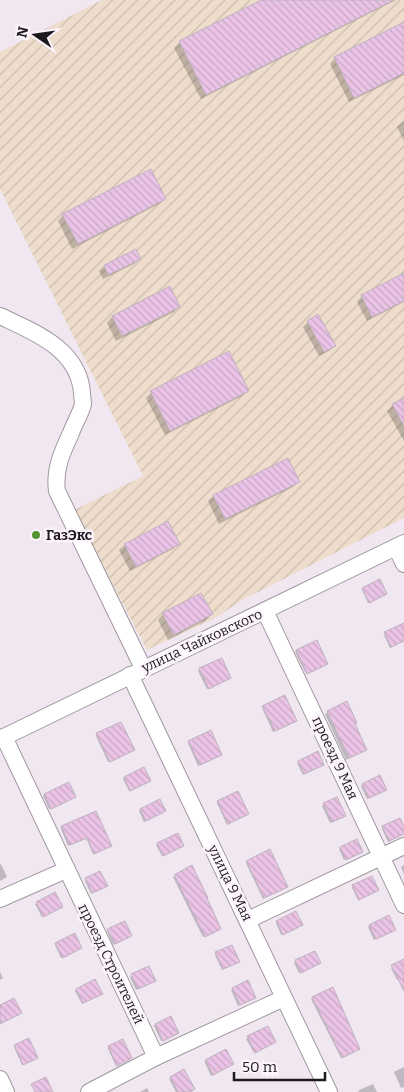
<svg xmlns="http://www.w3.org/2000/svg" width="404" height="1092" viewBox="0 0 404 1092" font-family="Bitter,serif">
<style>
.industrial{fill:url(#industrial-furrows)}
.shadow{fill:#0003}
.building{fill:url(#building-back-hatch);stroke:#beb4bc}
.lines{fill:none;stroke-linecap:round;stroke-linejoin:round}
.minor-casing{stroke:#a098a0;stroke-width:18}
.minor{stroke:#fff;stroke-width:16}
.poi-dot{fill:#549232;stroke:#fdf4fe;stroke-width:2}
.labels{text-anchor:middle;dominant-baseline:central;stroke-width:5;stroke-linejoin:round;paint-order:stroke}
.poi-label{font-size:14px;font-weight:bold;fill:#1d1a1e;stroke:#fdf4fe;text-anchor:start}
.street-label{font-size:14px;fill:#1d1a1e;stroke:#fdf4fe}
</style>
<defs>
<pattern id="industrial-furrows" width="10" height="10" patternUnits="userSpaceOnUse" patternTransform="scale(1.25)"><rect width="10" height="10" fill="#edc"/><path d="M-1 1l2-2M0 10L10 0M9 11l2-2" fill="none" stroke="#ccbdaf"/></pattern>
<pattern id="building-back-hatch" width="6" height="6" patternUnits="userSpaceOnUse" patternTransform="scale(1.25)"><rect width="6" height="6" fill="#eac3e6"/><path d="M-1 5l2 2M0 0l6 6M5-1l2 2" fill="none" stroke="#c8a7c5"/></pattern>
</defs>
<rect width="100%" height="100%" fill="#f0e7f0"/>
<polygon class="industrial" points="102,0 404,0 404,518 242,600 217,617 147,650 74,510 143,476 0,189 0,52"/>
<g class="shadow">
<polygon points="263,0 396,0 201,99 174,48 180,42"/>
<polygon points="404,24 404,75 349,102 330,64 335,58"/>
<polygon points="404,121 404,141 397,127"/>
<polygon points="164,199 159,204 72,249 58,221 63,215"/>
<polygon points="139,259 134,264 103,279 99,271 104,266"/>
<polygon points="404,275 404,302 367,321 357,302 362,296"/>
<polygon points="170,288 179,306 174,312 116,341 107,323 112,317"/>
<polygon points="308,322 334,346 329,351 319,356 303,327"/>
<polygon points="248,391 242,396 165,435 146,398 151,393"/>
<polygon points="404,399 404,441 387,411 393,405"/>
<polygon points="287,459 298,482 293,487 219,524 208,501 213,496"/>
<polygon points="178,544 173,549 130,571 119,550 125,545"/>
<polygon points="363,589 386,594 368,603 362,590"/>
<polygon points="163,614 211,614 206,620 168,640 158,620"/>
<polygon points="404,631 404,641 390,648 384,635"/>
<polygon points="297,651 325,665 306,674 295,652"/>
<polygon points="200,669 229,679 207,689 198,671"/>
<polygon points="263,707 295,722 273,732 262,708"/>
<polygon points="328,712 354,725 365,749 362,752 346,760 325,714"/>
<polygon points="97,734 132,751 108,762 96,736"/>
<polygon points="189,742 219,756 198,766 188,743"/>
<polygon points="299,762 323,765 303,775 297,763"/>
<polygon points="124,778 149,781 129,791 123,779"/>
<polygon points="363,785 384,791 367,799 361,786"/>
<polygon points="45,795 73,798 49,809 43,796"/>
<polygon points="336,798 343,817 330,823 322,806"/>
<polygon points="218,802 248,814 227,825 217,803"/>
<polygon points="141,810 163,812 144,822 139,811"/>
<polygon points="62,827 110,846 93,854 86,838 68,846 61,829"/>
<polygon points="383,827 404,829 404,834 388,842 382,829"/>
<polygon points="356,840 360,853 344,860 339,849"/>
<polygon points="158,844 181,847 162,856 156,845"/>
<polygon points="247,862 285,888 263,899 246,863"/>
<polygon points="1,864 7,877 0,881 0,865"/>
<polygon points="404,865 404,874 401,867"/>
<polygon points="192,867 218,930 203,937 173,877"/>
<polygon points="86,879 105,887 91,894 85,881"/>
<polygon points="353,886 377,891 358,900 352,888"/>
<polygon points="55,894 60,908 42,917 35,904"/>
<polygon points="277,922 300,926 281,935 276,923"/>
<polygon points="370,926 393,931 374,940 368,927"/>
<polygon points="108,930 129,937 113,945 107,931"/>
<polygon points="56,944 79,949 61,958 55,945"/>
<polygon points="216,953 237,963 222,970 215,955"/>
<polygon points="296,961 318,964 299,973 294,963"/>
<polygon points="404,961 404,976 397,980 391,968"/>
<polygon points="0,972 3,978 0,980"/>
<polygon points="132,976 153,982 136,990 130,977"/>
<polygon points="233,989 253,999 238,1006 231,990"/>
<polygon points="332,989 359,1049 341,1058 311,999"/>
<polygon points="76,990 100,995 82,1004 75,991"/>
<polygon points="155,1025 176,1034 161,1041 154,1026"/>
<polygon points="268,1027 275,1042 254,1053 246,1039"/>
<polygon points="15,1046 35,1059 22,1065 14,1047"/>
<polygon points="109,1047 129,1059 116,1066 108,1049"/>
<polygon points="206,1061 231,1065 211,1076 205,1063"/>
<polygon points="404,1067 404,1087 401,1088 394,1072"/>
<polygon points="184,1071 189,1092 176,1092 169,1079"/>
<polygon points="373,1084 377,1092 358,1092 359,1090"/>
<polygon points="147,1088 149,1092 140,1092"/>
</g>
<g class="building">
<polygon points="261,0 394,0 206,95 179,41"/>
<polygon points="404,22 404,73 354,98 334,57"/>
<polygon points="151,169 166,199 78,244 62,214"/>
<polygon points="136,249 141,259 108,275 104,265"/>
<polygon points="404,273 404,301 372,317 361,295"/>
<polygon points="170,286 180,307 122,336 112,316"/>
<polygon points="318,314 336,346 324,352 307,321"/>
<polygon points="229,351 249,391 170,431 150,391"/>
<polygon points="404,398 404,426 392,404"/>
<polygon points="288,458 300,482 225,519 213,495"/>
<polygon points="168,521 180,544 136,567 124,544"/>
<polygon points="380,579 387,594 369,603 362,588"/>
<polygon points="201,593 213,614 174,635 162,613"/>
<polygon points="404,623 404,641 391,647 384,632"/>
<polygon points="317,640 328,664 307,674 296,650"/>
<polygon points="222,658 231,678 209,689 199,668"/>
<polygon points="285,695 297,721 275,731 262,706"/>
<polygon points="347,701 357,723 355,724 367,750 349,758 327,711"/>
<polygon points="121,722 135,750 110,762 96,733"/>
<polygon points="211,730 222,755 200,765 188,741"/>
<polygon points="318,751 324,765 304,774 298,761"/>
<polygon points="144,767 151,781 130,791 124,777"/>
<polygon points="380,775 387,790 369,798 362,784"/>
<polygon points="69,782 76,797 51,809 44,794"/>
<polygon points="238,791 249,814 228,824 217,801"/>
<polygon points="337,797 346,816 332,822 323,803"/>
<polygon points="160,799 166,811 146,821 140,809"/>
<polygon points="96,811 112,846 94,854 87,838 70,845 61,826"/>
<polygon points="400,818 404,826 404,834 389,841 382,826"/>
<polygon points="178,833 184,846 163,856 157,843"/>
<polygon points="357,839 363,852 346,860 340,847"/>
<polygon points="270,849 288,887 264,898 246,861"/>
<polygon points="192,865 208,898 207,898 221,929 205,937 174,875"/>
<polygon points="100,871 108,886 92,893 85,878"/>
<polygon points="372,876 379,890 359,900 352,885"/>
<polygon points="55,892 63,907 43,917 36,902"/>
<polygon points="296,911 303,925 283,935 276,921"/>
<polygon points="389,915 396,930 376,939 369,925"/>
<polygon points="125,921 132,936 115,944 107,929"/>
<polygon points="75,933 82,948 63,958 55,943"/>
<polygon points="232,945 240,962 223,969 215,952"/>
<polygon points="315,951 321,963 301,973 295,960"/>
<polygon points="404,959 404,991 391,965"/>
<polygon points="149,966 156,981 138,989 131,974"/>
<polygon points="95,979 103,994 83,1003 76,989"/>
<polygon points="248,980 256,998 240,1005 232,988"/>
<polygon points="333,987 360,1049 342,1058 312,997"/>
<polygon points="14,998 22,1013 0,1024 0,1005"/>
<polygon points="171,1016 179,1033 163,1041 155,1024"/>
<polygon points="268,1026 276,1042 255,1053 247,1036"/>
<polygon points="29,1038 38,1058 23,1065 14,1045"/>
<polygon points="123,1039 132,1058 117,1066 108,1046"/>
<polygon points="226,1049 234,1064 213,1075 205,1060"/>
<polygon points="184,1069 195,1089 190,1092 178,1092 170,1077"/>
<polygon points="46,1077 53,1092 35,1092 31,1084"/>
</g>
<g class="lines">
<defs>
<g id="minor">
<path d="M0,316C34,332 79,349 82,393C82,396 83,401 83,404C81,413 74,424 71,433C62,452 54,470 57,491L143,668"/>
<polyline points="396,547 404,564"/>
<polyline points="265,611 404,905"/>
<polyline points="130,675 329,1092"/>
<polyline points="4,737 156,1057"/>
<polyline points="0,739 404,543"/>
<polyline points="0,899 66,870"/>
<polyline points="248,920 404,846"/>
<polyline points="0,1079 6,1092"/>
<polyline points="89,1092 156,1057 284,998"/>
</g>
</defs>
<use href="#minor" class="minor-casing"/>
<use href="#minor" class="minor"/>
</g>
<circle class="poi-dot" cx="36" cy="535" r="5"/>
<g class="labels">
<g class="poi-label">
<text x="46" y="535">ГазЭкс</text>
</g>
<g class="street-label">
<text transform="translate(202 641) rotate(-25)">улица Чайковского</text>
<text transform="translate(335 758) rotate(65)">проезд 9 Мая</text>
<text transform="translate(230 883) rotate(64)">улица 9 Мая</text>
<text transform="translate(111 964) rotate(64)">проезд Строителей</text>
</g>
</g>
<g transform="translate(35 35) rotate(283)" stroke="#fdf4fe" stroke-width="4" paint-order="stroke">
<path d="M0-4L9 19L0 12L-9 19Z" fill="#1d1a1e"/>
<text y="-8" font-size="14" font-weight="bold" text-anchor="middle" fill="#1d1a1e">N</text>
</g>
<path d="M234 1072v8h91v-8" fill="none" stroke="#1d1a1e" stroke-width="2.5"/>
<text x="242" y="1072" font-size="15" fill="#1d1a1e" stroke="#fdf4fe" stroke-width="4" paint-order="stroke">50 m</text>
</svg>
